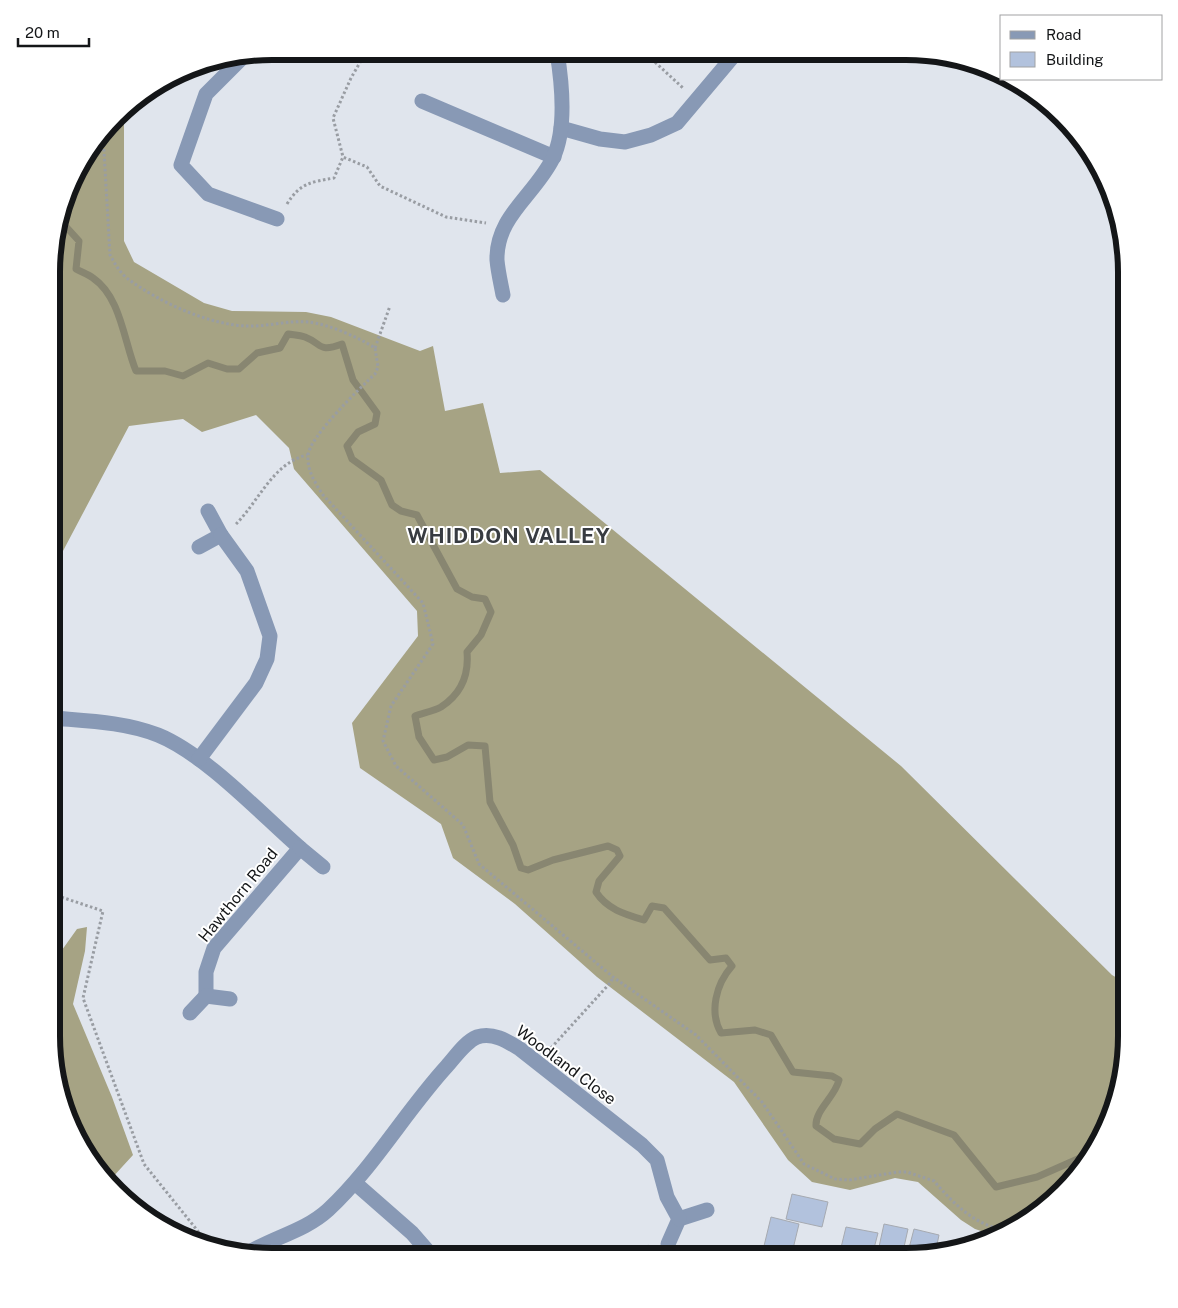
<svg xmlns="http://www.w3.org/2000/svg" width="1178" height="1308" viewBox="0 0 1178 1308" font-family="'Public Sans',sans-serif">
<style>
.forest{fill:#a6a384}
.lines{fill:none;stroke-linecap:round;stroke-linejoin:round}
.stream{stroke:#888671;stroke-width:7}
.building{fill:#b2c2dd;stroke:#a6aab1}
.path{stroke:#999da3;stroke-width:3;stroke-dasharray:2.5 2.5;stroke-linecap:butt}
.street{stroke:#8899b5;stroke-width:15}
.labels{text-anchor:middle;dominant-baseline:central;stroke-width:4;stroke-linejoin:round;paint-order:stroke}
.street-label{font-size:16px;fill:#141618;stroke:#fff}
.district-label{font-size:21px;font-weight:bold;letter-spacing:1px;fill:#373b41;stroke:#fff}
.rim{fill:none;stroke:#141618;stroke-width:6}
</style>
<rect width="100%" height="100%" fill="#e0e5ed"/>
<g class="forest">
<polygon points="124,108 124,241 134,262 204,303 232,311 306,312 331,317 420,351 433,346 445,411 483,403 500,473 540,470 901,766 1112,975 1126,983 1126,1051 1097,1146 1029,1220 996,1236 975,1229 961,1220 918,1182 895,1178 850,1190 812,1182 788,1160 734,1082 597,977 515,904 453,858 441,824 360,768 352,723 418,636 417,611 294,469 289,448 256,415 202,432 183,419 129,426 54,568 55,229 81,161"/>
<polygon points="87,927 85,951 73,1004 112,1097 133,1155 111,1179 88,1159 63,1107 52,1051 52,994 62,950 77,929"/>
</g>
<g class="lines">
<path class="stream" d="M59,219L79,241L76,269C81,272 88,274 93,278C121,297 124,342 136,371H165L183,376L208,363L227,369H239L257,353L280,348L288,334C293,335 299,335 305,337C323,344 318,353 342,344L353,380L377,413L375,424L358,432L347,446L352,459L381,480L392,505L401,511L417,515L457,589L472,597L485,599L491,612L481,635L467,652C469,675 461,694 441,707C434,711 423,713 415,716L419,737L434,760L447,757L468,745L485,746L490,802L513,845L521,868L528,870L553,860L608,846L617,850L620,856L599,881L596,892C607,909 624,914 644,920L652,906L664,908L710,960L726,958L732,966C716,984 709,1012 721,1033L755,1030L771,1035L793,1072L832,1076L839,1080C835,1097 815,1110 816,1126L834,1139L860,1144L875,1129L897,1114L954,1135L996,1187L1037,1177L1080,1158L1087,1157"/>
</g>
<g class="building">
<polygon points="792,1194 828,1202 822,1227 786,1219"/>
<polygon points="771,1217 799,1224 792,1253 764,1246"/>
<polygon points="884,1224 908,1229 902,1256 877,1256"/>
<polygon points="846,1227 878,1233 872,1256 839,1256"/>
<polygon points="914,1229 939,1235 935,1254 907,1256"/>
</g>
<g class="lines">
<g class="path">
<polyline points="366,52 351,78 333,118 343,157 367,167 380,186 446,217 486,223"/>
<polyline points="644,52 683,88"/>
<path d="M103,134L110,255C115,264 120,273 128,279C159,302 209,325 247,326C267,327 288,320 308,322C328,324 358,337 375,348L378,367L375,374C361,387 308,438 308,456C307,470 315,483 323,495L423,603L433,644L391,706L383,741L396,766L463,825L479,864L613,977L696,1035L762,1102L804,1164L835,1179L849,1180L898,1172H907L934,1181C953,1203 976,1227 1007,1230"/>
<path d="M287,204C300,183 311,182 334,178L343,157"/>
<polyline points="375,348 390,306"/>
<path d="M236,524C259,501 273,463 307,455"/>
<polyline points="52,894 103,911 83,998 144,1164 205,1240"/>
<polyline points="551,1048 611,982 613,977"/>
<polyline points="630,1256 649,1246"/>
</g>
<g class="street">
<polyline points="244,56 206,94 181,165 208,194 277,219"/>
<polyline points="422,101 554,157"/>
<polyline points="561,128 600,139 625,142 651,135 677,123 736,53"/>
<path d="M503,295C501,284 498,272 497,260C496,216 535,195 553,158C567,129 562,83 557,52"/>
<polyline points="199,547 221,535 208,511"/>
<path d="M53,718C88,721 125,722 158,735C205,754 261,814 300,848L214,948L206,972V996"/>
<polyline points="199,759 256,683 267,659 270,636 247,571 221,535"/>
<polyline points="300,848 323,867"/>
<polyline points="190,1013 206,996 230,999"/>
<polyline points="355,1183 412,1233 432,1256"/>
<polyline points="668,1244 679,1219 707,1210"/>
<path d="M248,1253C274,1237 305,1231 328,1210C374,1167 405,1112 447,1066C456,1056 465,1042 477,1037C493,1032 507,1041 520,1049L642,1145L657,1160L667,1197L679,1219"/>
</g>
</g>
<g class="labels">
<g class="street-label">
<text transform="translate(238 895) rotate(-51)">Hawthorn Road</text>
<text transform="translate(566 1065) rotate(37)">Woodland Close</text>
</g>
<g class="district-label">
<text x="509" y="535">WHIDDON VALLEY</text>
</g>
</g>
<path d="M0 0H1178V1308H0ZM272 60H906A212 212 0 0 1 1118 272V1036A212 212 0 0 1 906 1248H272A212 212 0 0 1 60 1036V272A212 212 0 0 1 272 60Z" fill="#fff" fill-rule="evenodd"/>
<path class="rim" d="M272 60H906A212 212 0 0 1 1118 272V1036A212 212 0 0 1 906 1248H272A212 212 0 0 1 60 1036V272A212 212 0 0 1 272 60Z"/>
<rect x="1000" y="15" width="162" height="65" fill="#ffffff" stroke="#a1a2a3"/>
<rect x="1010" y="31" width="25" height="8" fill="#8899b5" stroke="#a1a2a3"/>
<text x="1046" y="40" font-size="15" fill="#141618">Road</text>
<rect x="1010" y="52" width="25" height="15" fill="#b2c2dd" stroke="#a1a2a3"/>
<text x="1046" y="65" font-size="15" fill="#141618">Building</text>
<path d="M18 38v8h71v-8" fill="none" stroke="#141618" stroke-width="2.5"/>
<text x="25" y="38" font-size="15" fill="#141618" stroke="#ffffff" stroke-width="4" paint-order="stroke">20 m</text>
</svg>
